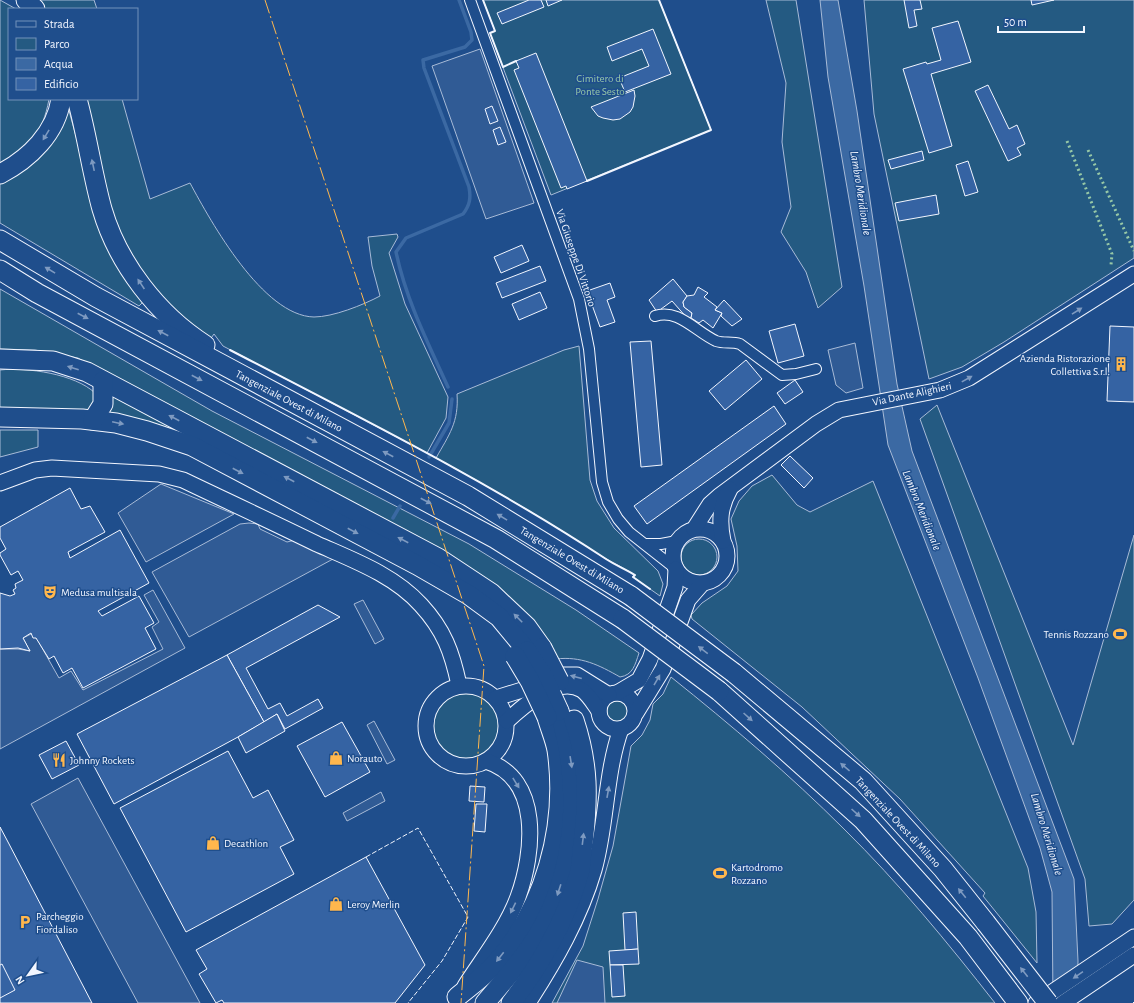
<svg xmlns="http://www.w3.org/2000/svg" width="1134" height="1003" viewBox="0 0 1134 1003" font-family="'Alegreya Sans',sans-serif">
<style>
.green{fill:#245a82;stroke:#a8bbd7}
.parking{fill:#305b95;stroke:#a8bbd7}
.water{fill:#3b69a3;stroke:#a8bbd7}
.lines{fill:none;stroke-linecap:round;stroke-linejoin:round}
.stream{stroke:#3b69a3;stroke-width:3.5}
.building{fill:#3563a3;stroke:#f2f6ff}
.street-casing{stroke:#f2f6ff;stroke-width:12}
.secondary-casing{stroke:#f2f6ff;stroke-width:17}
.highway-casing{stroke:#f2f6ff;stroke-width:21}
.street{stroke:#1f4e8c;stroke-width:10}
.secondary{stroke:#1f4e8c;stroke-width:15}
.highway{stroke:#1f4e8c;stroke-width:19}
.tram{stroke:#f2f6ff;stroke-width:1}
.highway-bridge-casing{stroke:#f2f6ff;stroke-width:21;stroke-linecap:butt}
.highway-bridge{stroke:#1f4e8c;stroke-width:19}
.hedge{stroke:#97c8a6;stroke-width:3;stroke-dasharray:2 3;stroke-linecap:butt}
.fence{stroke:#f2f6ff;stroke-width:1;stroke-dasharray:5 2;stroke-linecap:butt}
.wall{stroke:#f2f6ff;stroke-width:2}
.power{stroke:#ffb74d;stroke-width:1;stroke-dasharray:14 3 2 3;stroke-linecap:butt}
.oneway{fill:#7e9ac0}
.labels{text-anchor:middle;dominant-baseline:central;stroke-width:3;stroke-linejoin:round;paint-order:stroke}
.park-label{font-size:11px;fill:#97c8a6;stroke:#1f4e8c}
.street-label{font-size:11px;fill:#f2f6ff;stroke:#1f4e8c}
.poi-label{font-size:11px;fill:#f2f6ff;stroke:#1f4e8c;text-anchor:start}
.water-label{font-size:12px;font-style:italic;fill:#f2f6ff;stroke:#1f4e8c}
</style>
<rect width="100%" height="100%" fill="#1f4e8c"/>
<g class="green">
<path d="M0,0L16,9H9V99H49C43,134 28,148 0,166Z"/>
<polygon points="34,0 94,0 97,9 44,9"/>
<polygon points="483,0 659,0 711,130 551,195 490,33 495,31"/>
<polygon points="766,0 796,0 842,287 818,308 806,272 781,232 791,207 782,142 786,83"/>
<polygon points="864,0 1134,0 1134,258 1004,342 962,367 929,379 874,114"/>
<path d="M81,99H122L150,199L190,183C211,222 263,316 314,317C333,317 363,305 380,296L372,266L368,237L397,234L398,237L389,253L405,304L448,397L446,418L427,453L223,346L214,334L209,341L150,288L115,223Z"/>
<polygon points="68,107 102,232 120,268 143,302 139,306 0,223 0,180"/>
<path d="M0,289L212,411L469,544L576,610L639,653C635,665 633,675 620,677C599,665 581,656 556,659L154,402L78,358L35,350L0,349Z"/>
<path d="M579,346L590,480L597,501L614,528L658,571L663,584L660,596L633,577L634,575C625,568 613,563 603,557C548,521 493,489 436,458C449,435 459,422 457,394L564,350Z"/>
<path d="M0,370C27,367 75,374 95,393V401L87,411H0Z"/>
<polygon points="108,394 202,443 102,413"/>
<polygon points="937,405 1073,745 1134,535 1134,900 1112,924 1089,926 1085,879 920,419"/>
<polygon points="0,430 38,430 38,447 0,457"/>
<polygon points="772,475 797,505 810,512 873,481 1028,868 1036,912 1037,963 983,896 985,893 900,799 802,707 692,619 691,615 702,603 727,586 738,571 737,546 731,519 739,501 752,486"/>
<circle cx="699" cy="557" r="18"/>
<path d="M671,677C731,725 790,775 844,829C899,883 948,943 995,1003H552L583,946L598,899L613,846L631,746L642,735L650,720L653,704L663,694Z"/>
<circle cx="466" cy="726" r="33"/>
<circle cx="617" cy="711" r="11"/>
</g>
<g class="parking">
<polygon points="480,49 534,203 486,219 432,66"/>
<polygon points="855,343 863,388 846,393 836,385 828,350"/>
<polygon points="161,484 234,514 146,562 118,513"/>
<polygon points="249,523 258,524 260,529 287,542 295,540 333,559 189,637 152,572 240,524"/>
<polygon points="153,590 185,648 0,749 0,649 18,649 30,651 23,638 31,634 37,639 59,678 71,671 83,690 163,649 152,627 159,622 144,595"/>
<polygon points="363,600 384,639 375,644 354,604"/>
<polygon points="374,721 395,760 387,764 367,725"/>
<polygon points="78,778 200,1003 138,1003 31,804"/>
<polygon points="381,792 385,801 347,821 343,813"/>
<polygon points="577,960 603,967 605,1003 557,1003"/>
</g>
<polygon class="water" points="820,0 838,0 857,111 897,384 912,451 1074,879 1078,961 1077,1003 1053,1003 1052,892 1040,848 978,678 888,445 864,286 828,77"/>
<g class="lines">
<g class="stream">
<path d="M448,387C428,343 406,300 396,252L406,238L463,214C470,205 471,198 469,187L424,68L423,60L465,47L472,40L471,32L459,0"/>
<polyline points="429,457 449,423 452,399"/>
<polyline points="393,518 400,506"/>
</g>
</g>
<g class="building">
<polygon points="529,0 541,0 544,7 502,24 497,13"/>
<polygon points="546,0 562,0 548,6"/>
<polygon points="904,0 920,0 922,9 914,10 917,26 909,28"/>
<polygon points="1031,0 1054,0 1032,5"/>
<polygon points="958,21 971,62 931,74 952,146 929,153 903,69 926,62 927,64 941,60 932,28"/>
<polygon points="653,29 671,74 625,92 619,78 649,66 642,49 612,61 607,47"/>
<polygon points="536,53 587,181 567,189 566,186 561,188 514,70 519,68 516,61"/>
<polygon points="988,85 1009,129 1017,125 1025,144 1017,148 1021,155 1008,161 975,91"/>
<polygon points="634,90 635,96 633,107 630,112 620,119 613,120 603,118 598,116 591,107"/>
<polygon points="492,106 498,121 490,124 485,109"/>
<polygon points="500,127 506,142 498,145 493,130"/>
<polygon points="922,151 924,160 891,169 888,160"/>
<polygon points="968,161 978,192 965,196 956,165"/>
<polygon points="936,195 939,214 899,221 895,203"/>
<polygon points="522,245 529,261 501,273 494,257"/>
<polygon points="540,266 546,281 502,298 496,283"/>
<polygon points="673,279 687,296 683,302 684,307 692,313 691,318 688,319 672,301 657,312 649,300"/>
<polygon points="610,283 615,297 607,300 615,322 600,327 587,291"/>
<polygon points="698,287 708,293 704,297 717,307 715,310 722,313 713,328 703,320 699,323 691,318 692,313 684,307 683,302 687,296 694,295"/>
<polygon points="540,292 547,308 519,320 512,304"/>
<polygon points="724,300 742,319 732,326 721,316 722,313 715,310"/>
<polygon points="795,324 804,356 778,363 769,331"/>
<polygon points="1110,326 1134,327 1134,402 1107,401"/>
<polygon points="651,341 662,465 641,467 630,342"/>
<polygon points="746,360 762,379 725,410 709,391"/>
<polygon points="795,380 803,392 785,404 777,393"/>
<polygon points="774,406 786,424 647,524 634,506"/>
<polygon points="790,456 813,478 804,488 781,465"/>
<polygon points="70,488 81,509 90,506 105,532 68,552 70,558 120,530 149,583 98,611 102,616 139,596 154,623 145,628 156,649 83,688 72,668 63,673 54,656 49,659 36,638 33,638 31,633 23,638 30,651 18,648 0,649 0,593 10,596 15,594 13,590 16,588 15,584 23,580 18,571 11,575 0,555 0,553 6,549 0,538 0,527"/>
<polygon points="318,605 340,617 246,668 268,709 280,703 287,716 318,699 323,708 285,729 277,714 264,722 227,655"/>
<polygon points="227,655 264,722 238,737 114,804 77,734"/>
<polygon points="277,714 285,731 246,753 238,737"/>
<polygon points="342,722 370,772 325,797 297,746"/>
<polygon points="66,741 79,765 52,779 39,755"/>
<polygon points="228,751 253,798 268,790 294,840 280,847 294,874 186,932 120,808"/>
<polygon points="470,786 485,787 484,802 469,801"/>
<polygon points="476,804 487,804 485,832 474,831"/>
<polygon points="0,827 8,842 92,1003 0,1003"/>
<polygon points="366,857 425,965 395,1003 224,1003 222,1000 216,1003 199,974 207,969 196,950"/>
<polygon points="636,912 638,949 625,950 623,913"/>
<polygon points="638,949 639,964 610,965 609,951"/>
<polygon points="2,964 15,990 0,998 0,965"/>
<polygon points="610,965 623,965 625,996 612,997"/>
</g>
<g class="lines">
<defs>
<g id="street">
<polyline points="470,0 579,299 589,349 602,482 608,502 618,519 629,532 676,569"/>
<path d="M655,316C678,308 696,332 716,341C724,344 732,341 740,344L782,375L796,374L816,369"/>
<polyline points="645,544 661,544 677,541"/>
</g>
<g id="secondary">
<path d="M0,483L35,470L52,468L159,474L183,480C227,501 272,522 317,544C353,560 394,575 421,605C444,630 452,652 459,685"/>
<circle cx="700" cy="556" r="27"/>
<polyline points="694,529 710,504 719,496 816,424 839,410 940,390 969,378 1134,274"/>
<path d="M723,541C719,521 720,507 730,489"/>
<circle cx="466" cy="726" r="40"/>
<circle cx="617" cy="711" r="18"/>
<polyline points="617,693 639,680 650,659 675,587 676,569"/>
<polyline points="496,698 522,690 540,681 561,675 577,675 609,695"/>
<polyline points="636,713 663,669 688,600 702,584"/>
<path d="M507,721C523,706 558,675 582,690C589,695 594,704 599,711"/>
<path d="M465,986C483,958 506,929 518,897C534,853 542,778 486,761"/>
<path d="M528,1003C555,961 580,918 594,870C607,824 605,774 621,729"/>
<polyline points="1036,1003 1134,937"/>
<polyline points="1063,1003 1134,955"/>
</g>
<g id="highway">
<polyline points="26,0 35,9"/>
<path d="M77,99C87,135 92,173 102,209C118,264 158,315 205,345"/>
<path d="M0,174C29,159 56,133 61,99"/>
<polyline points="0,240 96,297 468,496 631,596"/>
<polyline points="0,270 37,293 496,539 623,619"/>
<polyline points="0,359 53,361 87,372 438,558 491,593 527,627 542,648"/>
<polyline points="0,417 82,419 116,423 147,431 192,446 417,565 469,595 499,617 527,651"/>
<polyline points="93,420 103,404 103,381"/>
<polyline points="734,673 863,781 943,869 986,923"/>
<polyline points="719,691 863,820 968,937 1018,1003"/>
<path d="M457,997C469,987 482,978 492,967C545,911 568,826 557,750C555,739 550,728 547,717"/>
<path d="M485,1003C507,977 531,951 546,920C578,856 580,778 559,711"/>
<path d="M511,1003C540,966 566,920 579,874C582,864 581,853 583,844C588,798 589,765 574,720"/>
</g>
</defs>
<use href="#street" class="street-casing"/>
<use href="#secondary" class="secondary-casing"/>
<use href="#highway" class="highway-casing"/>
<use href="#street" class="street"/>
<use href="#secondary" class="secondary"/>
<use href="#highway" class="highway"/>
<polyline class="tram" points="1133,1003 1134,1002"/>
<defs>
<g id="highway-bridge">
<polyline points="631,596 734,673"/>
<polyline points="623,619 719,691"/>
<polyline points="542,648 559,681"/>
<polyline points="527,651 543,676 559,711"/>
<polyline points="515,656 530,681 547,717"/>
<polyline points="986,923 1048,1003"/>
</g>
</defs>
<use href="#highway-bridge" class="highway-bridge-casing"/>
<use href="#highway-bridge" class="highway-bridge"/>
<g class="hedge">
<polyline points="1067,141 1112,254 1111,265"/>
<polyline points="1088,150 1134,251"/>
</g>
<polyline class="fence" points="366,857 418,828 468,917 442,961 408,1003"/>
<g class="wall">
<polyline points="483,0 495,31 490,33 503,67 516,61"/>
<polyline points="587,181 711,130 659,0"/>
<path d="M230,350C357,416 486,480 606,559C615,565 625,569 635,575L633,577L650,589"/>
</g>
<polyline class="power" points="265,0 484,666 461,1003"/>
</g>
<defs><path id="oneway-solid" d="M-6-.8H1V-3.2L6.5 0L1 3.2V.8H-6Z"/></defs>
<g class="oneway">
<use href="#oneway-solid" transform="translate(46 135) rotate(121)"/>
<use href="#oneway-solid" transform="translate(93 165) rotate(-102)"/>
<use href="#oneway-solid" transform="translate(50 270) rotate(-149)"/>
<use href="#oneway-solid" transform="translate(141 284) rotate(-124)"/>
<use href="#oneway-solid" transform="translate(1077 311) rotate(-32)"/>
<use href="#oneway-solid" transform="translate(83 316) rotate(27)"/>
<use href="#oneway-solid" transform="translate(163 333) rotate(-152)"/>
<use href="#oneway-solid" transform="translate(73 368) rotate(-162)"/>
<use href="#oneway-solid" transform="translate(197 378) rotate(28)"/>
<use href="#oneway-solid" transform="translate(967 379) rotate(-29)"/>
<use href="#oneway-solid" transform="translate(174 418) rotate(-152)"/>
<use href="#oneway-solid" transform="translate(118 423) rotate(12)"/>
<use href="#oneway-solid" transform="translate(312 440) rotate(28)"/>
<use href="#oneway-solid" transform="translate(388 454) rotate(-152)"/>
<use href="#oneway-solid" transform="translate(238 471) rotate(28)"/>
<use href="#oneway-solid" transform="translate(289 479) rotate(-152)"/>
<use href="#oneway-solid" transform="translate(426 501) rotate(28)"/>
<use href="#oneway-solid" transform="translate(502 517) rotate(-149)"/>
<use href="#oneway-solid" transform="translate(353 531) rotate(28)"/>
<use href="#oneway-solid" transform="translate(403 540) rotate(-152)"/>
<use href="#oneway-solid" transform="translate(518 618) rotate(-135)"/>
<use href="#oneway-solid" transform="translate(703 650) rotate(-143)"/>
<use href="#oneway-solid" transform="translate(576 677) rotate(-165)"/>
<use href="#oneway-solid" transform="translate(657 680) rotate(-60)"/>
<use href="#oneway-solid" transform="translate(748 717) rotate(42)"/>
<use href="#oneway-solid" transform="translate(571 762) rotate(81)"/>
<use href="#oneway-solid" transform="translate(845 767) rotate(-140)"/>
<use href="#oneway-solid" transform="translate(516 783) rotate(58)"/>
<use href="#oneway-solid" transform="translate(608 792) rotate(-80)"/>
<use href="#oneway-solid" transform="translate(856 813) rotate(42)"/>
<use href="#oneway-solid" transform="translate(583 839) rotate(-83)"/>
<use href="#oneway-solid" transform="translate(559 890) rotate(108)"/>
<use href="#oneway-solid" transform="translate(962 893) rotate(-129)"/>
<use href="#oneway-solid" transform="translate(513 908) rotate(116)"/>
<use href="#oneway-solid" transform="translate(500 957) rotate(128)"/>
<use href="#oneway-solid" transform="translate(1024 972) rotate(-128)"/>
<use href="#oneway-solid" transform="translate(1078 975) rotate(146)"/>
</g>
<defs>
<symbol id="building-bare" viewBox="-9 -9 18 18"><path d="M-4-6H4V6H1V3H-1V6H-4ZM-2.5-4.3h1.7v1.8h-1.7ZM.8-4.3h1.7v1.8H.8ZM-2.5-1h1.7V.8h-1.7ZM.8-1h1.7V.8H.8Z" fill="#ffb74d" stroke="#1f4e8c" stroke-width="2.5" paint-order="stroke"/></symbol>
<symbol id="theatre-bare" viewBox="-9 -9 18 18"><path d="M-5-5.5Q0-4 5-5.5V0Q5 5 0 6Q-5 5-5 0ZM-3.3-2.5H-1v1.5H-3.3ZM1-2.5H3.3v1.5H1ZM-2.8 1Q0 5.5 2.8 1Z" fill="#ffb74d" stroke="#1f4e8c" stroke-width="2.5" paint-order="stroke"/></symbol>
<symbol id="stadium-bare" viewBox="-9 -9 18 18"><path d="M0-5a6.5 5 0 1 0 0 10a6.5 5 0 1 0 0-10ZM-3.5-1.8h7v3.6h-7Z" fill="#ffb74d" stroke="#1f4e8c" stroke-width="2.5" paint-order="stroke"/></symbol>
<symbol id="shop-bare" viewBox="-9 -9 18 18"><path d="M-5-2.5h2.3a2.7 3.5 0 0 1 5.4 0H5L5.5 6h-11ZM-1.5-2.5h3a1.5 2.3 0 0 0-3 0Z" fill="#ffb74d" stroke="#1f4e8c" stroke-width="2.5" paint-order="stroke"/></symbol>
<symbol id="restaurant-bare" viewBox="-9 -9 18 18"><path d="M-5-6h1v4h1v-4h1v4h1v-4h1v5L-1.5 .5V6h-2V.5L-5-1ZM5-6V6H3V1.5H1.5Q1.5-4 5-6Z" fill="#ffb74d" stroke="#1f4e8c" stroke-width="2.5" paint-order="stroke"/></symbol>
<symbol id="parking-bare" viewBox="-9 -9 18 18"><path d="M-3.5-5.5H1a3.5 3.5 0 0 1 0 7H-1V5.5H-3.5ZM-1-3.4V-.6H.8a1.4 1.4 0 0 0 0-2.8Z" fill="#ffb74d" stroke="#1f4e8c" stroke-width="2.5" paint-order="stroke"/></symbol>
</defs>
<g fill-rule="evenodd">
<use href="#building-bare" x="1111" y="354" width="20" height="20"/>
<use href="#theatre-bare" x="40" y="582" width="20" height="20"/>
<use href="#stadium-bare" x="1110" y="624" width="20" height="20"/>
<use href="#shop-bare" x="326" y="748" width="20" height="20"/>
<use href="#restaurant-bare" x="49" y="750" width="20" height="20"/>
<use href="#shop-bare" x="203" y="833" width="20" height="20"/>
<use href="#stadium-bare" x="710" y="863" width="20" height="20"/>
<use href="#shop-bare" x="326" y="894" width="20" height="20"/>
<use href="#parking-bare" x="15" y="912" width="20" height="20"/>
</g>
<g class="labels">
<g class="park-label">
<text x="600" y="78">Cimitero di<tspan x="600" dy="13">Ponte Sesto</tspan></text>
</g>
<g class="street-label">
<text transform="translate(576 258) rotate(71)">Via Giuseppe Di Vittorio</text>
<text transform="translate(912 394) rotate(-12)">Via Dante Alighieri</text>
<text transform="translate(289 401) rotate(28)">Tangenziale Ovest di Milano</text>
<text transform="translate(572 560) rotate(31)">Tangenziale Ovest di Milano</text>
<text transform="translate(898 822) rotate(47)">Tangenziale Ovest di Milano</text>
</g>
<g class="poi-label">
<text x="1110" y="358" text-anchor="end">Azienda Ristorazione<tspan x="1110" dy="13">Collettiva S.r.l.</tspan></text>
<text x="61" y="592">Medusa multisala</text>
<text x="1109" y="634" text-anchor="end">Tennis Rozzano</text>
<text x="347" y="758">Norauto</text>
<text x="70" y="760">Johnny Rockets</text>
<text x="224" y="843">Decathlon</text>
<text x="731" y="867">Kartodromo<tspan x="731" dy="13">Rozzano</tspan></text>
<text x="347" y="904">Leroy Merlin</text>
<text x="36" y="916">Parcheggio<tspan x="36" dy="13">Fiordaliso</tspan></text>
</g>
<g class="water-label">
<text transform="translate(861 193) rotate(81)">Lambro Meridionale</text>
<text transform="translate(922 510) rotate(68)">Lambro Meridionale</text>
<text transform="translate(1047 834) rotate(73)">Lambro Meridionale</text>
</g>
</g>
<rect x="8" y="8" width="130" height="92" fill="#1f4e8c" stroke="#7391ba"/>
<rect x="16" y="21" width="20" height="6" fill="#1f4e8c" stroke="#7391ba"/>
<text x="44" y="28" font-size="12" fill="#f2f6ff">Strada</text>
<rect x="16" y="38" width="20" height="12" fill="#245a82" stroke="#7391ba"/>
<text x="44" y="48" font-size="12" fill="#f2f6ff">Parco</text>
<rect x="16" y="58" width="20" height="12" fill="#3b69a3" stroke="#7391ba"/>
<text x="44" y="68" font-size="12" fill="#f2f6ff">Acqua</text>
<rect x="16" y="78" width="20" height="12" fill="#3563a3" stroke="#7391ba"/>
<text x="44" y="88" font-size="12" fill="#f2f6ff">Edificio</text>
<g transform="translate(28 975) rotate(237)" stroke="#1f4e8c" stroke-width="3" paint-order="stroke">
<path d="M0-3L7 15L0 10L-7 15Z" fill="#f2f6ff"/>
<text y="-6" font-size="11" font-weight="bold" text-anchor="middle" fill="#f2f6ff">N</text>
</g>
<path d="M998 26v6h86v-6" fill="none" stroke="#f2f6ff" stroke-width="2"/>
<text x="1004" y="26" font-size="12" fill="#f2f6ff" stroke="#1f4e8c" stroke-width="3" paint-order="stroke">50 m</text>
</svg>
